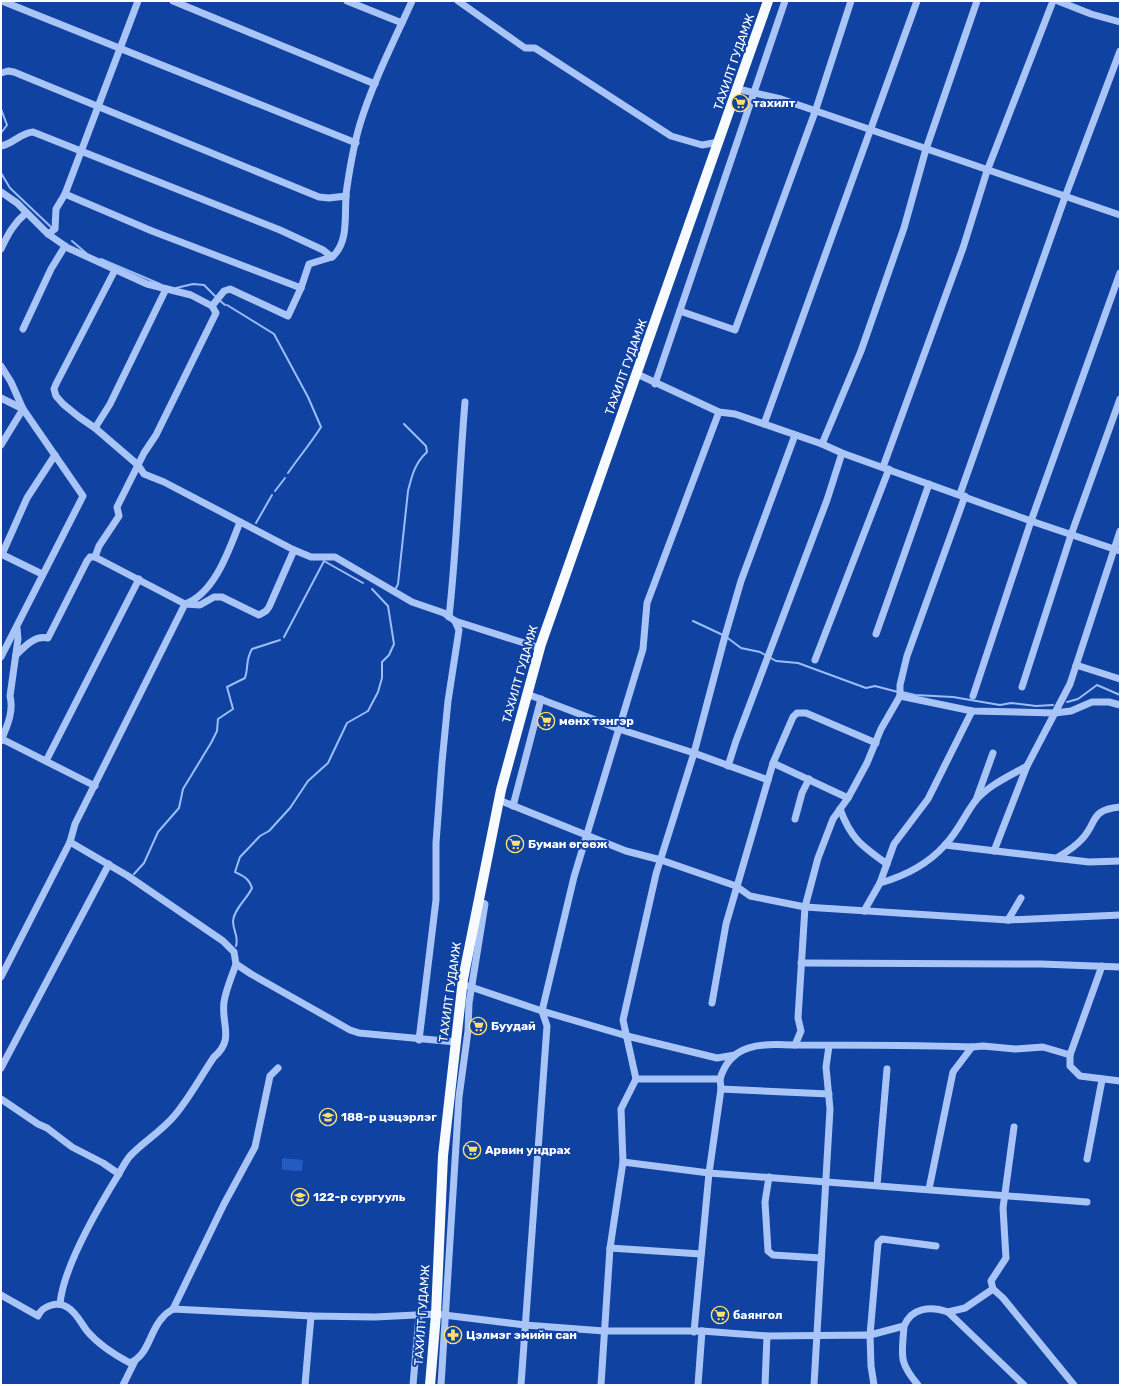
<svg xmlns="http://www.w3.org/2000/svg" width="1121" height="1386" viewBox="0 0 1121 1386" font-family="Rubik,sans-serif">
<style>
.green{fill:#235bc0}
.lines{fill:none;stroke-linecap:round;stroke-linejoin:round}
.stream{stroke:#9bbef9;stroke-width:2}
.minor{stroke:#a9c4f6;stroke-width:7}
.major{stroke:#f7faff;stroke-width:10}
.labels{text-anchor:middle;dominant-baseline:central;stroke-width:4;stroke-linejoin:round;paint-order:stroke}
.street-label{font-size:12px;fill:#fff;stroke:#1042a1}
.poi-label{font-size:12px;font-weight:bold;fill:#fff;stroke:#1042a1;text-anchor:start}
</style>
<rect width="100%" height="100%" fill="#1042a1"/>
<polygon class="green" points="282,1158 303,1160 302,1171 282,1170"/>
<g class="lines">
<g class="stream">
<polyline points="1,109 7,125 1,133"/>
<polyline points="1,173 10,188 51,227"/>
<polyline points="72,241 86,253"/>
<polyline points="101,259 160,284"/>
<polyline points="176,288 193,284 204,285 216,297"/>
<polyline points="219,300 225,305"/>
<path d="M227,305L274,334L308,397L321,427C311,443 299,457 288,473"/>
<polyline points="275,491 285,478"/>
<polyline points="256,523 272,495"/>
<path d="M396,588L398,584L408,491C412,475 415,463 427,452L426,446L404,424"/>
<polyline points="693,621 725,636 741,648 760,652 776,661 798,663 866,688 875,686 898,692"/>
<polyline points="284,637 324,561 363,583"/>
<polyline points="902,692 915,695 953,697 1000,705 1011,703 1036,706 1053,705"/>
<polyline points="1067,702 1078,699 1097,685 1120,695"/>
<path d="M134,874L144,863L158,832L179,808L183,789L211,743L217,731L218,719L233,709L227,687L245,678C249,666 245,661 252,649L280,640"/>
<path d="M236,946C239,936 233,931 233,921C234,909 247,899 252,888C249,878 243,876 235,872L240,857L260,836L269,831L290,808L308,781L328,763L347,723L368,711L378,692L382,678V662L389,655L394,644L388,606L372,589"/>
</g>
<g class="minor">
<polyline points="2,1 356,143"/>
<polyline points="173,1 375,84"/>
<polyline points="347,1 402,23"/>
<polyline points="458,1 525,48 535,48 671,136 702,145 719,142"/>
<polyline points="1058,1 1091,14 1120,22"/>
<polyline points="1,73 8,71 14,72 319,197 329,198 346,196"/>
<polyline points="738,89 781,99 1120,215"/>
<path d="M1,146C13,144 20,133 33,132L280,230L323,250L332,257C351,241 343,209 347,187C350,167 354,144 360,124C373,82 394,41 412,1"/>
<polyline points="1,192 17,203 48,234 68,248 147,284 191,295 212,306 216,313 156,435 144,453 117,507 119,516 99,546 95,557"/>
<polyline points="65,194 152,231 301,288 309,264 332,257"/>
<polyline points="48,234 55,229 56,209 65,194 138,1"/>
<path d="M1,249C8,234 14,223 26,213"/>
<polyline points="115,270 56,384 54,389 56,396 63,404 79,417 95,428 138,465 144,474 164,482 294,550 311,557 335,557 412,602 444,613 455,621 540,648"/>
<polyline points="212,306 224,291 230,289 288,316 301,288"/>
<polyline points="680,311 735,330 815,112 851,1"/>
<polyline points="23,329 51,269 65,246"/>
<polyline points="1,366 11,382 23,409 83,496 1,657"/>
<polyline points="637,374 719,412 735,414 822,444 842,453 1031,521 1120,551"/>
<polyline points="655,384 785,1"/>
<polyline points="1,398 23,409 1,445"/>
<polyline points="764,424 917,1"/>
<polyline points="95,428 110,404 166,289"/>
<polyline points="822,444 861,351 904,228 926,149 977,1"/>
<polyline points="883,467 963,248 987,171 1053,1"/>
<polyline points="960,494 1065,197 1120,51"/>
<path d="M965,496L907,656L900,685V696L881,729L867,763L848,798L833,819L818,858L805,907L798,1018L801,1031L795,1045C854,1045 913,1045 972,1047L983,1046L1015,1049L1043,1047L1070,1055L1102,966"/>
<path d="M240,522C229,550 215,593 185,604L75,824L70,842L128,876L223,941L234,952L236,964L251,974L350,1030L359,1033L456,1042"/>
<polyline points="1,551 3,552 27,498 55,455"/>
<polyline points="1,554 42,574"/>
<path d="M449,617C457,545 459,474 465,402"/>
<polyline points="876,634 929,484"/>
<path d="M16,655C25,646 35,635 48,638L87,561L90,557H95L185,604L200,605L214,597H222L259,615L266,611L269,607L294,550"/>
<polyline points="815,660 889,469"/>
<polyline points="1076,665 1120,679"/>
<polyline points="1022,687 1071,535 1120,399"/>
<polyline points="527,694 619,729 694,753 768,780 773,763 848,798"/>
<polyline points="900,696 972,711 1055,713 1071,711 1092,702 1109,702 1120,705"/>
<polyline points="973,696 1031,521 1120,273"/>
<polyline points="2,739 95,786"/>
<path d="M1,741C7,726 14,712 10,696L18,639L17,628"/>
<polyline points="46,761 139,579"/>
<polyline points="773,763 793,717 797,713 806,713 876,743"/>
<polyline points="728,766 736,741 827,500 842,453"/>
<polyline points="499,800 626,851 661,860 736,886 750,896 805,907 1008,920 1120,915"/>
<polyline points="976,800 993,753"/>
<polyline points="513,806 541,699"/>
<path d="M840,809C851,839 862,846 887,864"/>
<polyline points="795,819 802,793 809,779"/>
<polyline points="945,845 1089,862 1120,861"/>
<polyline points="994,851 1027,766 1070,684 1120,531"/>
<path d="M1057,858C1065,853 1075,847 1082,839C1098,822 1089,810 1120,807"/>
<path d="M880,883C905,876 927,865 945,845C958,832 965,814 976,800C989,785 1011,775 1027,766"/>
<polyline points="864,911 880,883 894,844 928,799 972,711"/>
<polyline points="1008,920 1021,898"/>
<polyline points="801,963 1041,964 1120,967"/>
<polyline points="1,977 70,842"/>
<polyline points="468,986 542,1011 627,1036 717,1058 735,1055"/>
<polyline points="712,1003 726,924 768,780"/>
<polyline points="419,1040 436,900 436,843 442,762 448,701 459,630 455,621"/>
<polyline points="1070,1055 1070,1066 1080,1076 1120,1081"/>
<polyline points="1,1068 109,864"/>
<path d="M636,1079H720C731,1042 762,1044 795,1045"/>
<polyline points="721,1089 829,1094"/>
<polyline points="1,1099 38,1124 47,1128 72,1147 103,1163 119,1174"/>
<polyline points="1087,1159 1102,1080"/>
<polyline points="623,1162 709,1173 1087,1202"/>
<polyline points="769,1177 765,1202 768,1251 773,1255 821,1258"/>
<polyline points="877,1185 887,1069"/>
<polyline points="929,1189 953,1072 972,1047"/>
<path d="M936,1246L882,1239L878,1243L870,1335L904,1326C912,1307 931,1306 948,1312L1024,1385"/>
<polyline points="610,1248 701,1254"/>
<polyline points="993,1289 991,1281 1006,1258 1003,1208 1014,1127"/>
<path d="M1,1295L38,1316C42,1306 57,1301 67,1307C76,1312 81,1323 87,1331C98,1344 115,1355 130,1363C150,1354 149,1331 163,1317C165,1314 170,1311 173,1309L311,1316"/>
<path d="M60,1304C63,1268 98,1208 117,1177C121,1170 125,1162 130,1156C144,1141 161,1132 175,1115C190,1097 201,1076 214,1057C235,1039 221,1025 224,1002C226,989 232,976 236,964"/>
<polyline points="173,1309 224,1204 255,1147 270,1076 278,1068"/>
<polyline points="948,1312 965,1308 993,1289 1003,1298 1074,1385"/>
<path d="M904,1326C902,1356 898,1361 918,1385"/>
<polyline points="694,1332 709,1173 721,1089 720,1079"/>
<polyline points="123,1385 135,1361"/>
<polyline points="305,1385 311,1316 375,1317 436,1314 525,1325 604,1331 702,1331 767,1336 870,1335 871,1366 874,1385"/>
<polyline points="413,1385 419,1315"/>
<polyline points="441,1385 459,1097 468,1031 469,1003 485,904 478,901"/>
<polyline points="521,1385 547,1026 542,1011 574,877 643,649 647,603 719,412"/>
<polyline points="601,1385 610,1248 623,1162 621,1109 636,1079 623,1020 656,874 694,753 725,636 741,581 795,435"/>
<polyline points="698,1385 702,1331"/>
<polyline points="765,1385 767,1336"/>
<polyline points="814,1385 830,1109 826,1067 829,1046"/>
</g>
<polyline class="major" points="430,1385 436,1314 443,1156 463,979 501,790 541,644 768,1"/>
</g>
<defs>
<symbol id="supermarket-ring" viewBox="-11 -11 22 22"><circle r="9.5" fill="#1042a1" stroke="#ffe26d" stroke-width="1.5"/><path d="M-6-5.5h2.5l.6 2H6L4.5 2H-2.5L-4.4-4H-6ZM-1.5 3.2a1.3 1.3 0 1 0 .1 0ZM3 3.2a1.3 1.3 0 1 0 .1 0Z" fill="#ffe26d"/></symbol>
<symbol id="school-ring" viewBox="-11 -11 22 22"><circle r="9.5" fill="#1042a1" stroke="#ffe26d" stroke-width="1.5"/><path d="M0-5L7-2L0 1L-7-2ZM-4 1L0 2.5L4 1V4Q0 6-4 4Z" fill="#ffe26d"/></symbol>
<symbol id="pharmacy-ring" viewBox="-11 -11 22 22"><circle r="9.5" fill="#1042a1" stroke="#ffe26d" stroke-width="1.5"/><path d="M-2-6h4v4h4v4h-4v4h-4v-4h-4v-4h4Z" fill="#ffe26d"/></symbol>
</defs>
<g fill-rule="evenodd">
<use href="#supermarket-ring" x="730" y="93" width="20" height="20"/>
<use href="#supermarket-ring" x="536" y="711" width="20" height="20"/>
<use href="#supermarket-ring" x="505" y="834" width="20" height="20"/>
<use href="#supermarket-ring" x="468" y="1016" width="20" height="20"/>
<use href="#school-ring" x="318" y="1107" width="20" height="20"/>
<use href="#supermarket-ring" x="462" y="1140" width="20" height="20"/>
<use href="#school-ring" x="290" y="1187" width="20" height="20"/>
<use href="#supermarket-ring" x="710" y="1305" width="20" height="20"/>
<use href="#pharmacy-ring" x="443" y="1325" width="20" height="20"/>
</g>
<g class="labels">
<g class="street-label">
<text transform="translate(734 62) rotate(-71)">ТАХИЛТ ГУДАМЖ</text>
<text transform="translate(626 367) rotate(-70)">ТАХИЛТ ГУДАМЖ</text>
<text transform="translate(520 674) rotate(-74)">ТАХИЛТ ГУДАМЖ</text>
<text transform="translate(450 992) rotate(-82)">ТАХИЛТ ГУДАМЖ</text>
<text transform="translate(422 1315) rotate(-86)">ТАХИЛТ ГУДАМЖ</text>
</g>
<g class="poi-label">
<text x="753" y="103">тахилт</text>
<text x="559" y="721">мөнх тэнгэр</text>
<text x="528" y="844">Буман өгөөж</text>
<text x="491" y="1026">Буудай</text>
<text x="341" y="1117">188-р цэцэрлэг</text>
<text x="485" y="1150">Арвин ундрах</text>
<text x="313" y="1197">122-р сургууль</text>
<text x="733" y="1315">баянгол</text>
<text x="466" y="1335">Цэлмэг эмийн сан</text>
</g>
</g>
<rect width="1121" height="1386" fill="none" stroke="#ffffff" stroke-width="4"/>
</svg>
